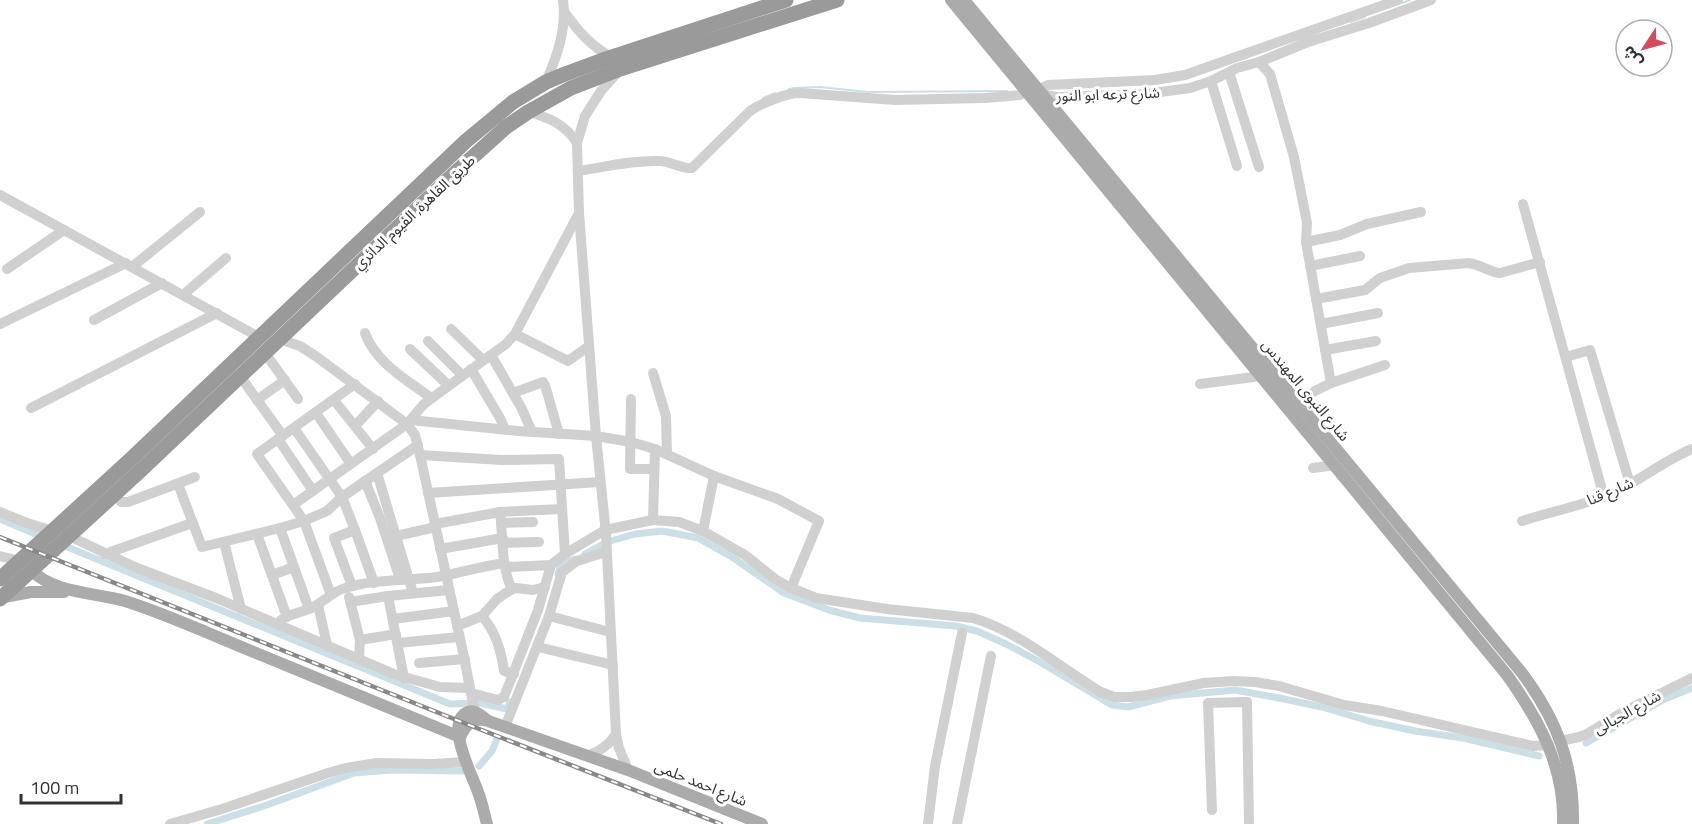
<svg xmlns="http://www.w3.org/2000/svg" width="1692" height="824" viewBox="0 0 1692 824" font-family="'Titillium Web','Noto Sans Arabic',sans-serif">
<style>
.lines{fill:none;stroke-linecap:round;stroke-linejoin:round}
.stream{stroke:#ccdfe7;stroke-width:2}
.canal{stroke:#ccdfe7;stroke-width:7}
.minor{stroke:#d0d0d0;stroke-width:10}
.major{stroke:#ababab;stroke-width:12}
.highway{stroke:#9a9a9a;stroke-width:15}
.rail-casing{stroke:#888;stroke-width:4.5}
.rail{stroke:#fff;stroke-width:2;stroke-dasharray:7;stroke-linecap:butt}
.labels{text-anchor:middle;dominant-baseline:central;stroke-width:6;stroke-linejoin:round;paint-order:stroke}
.street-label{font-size:15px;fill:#333;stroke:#fff}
</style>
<rect width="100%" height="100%" fill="#fff"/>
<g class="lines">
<g class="stream">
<polyline points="1402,3 1410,0"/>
<polyline points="1351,22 1365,17"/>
<polyline points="789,89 795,88 820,87 868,92 1007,91"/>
<polyline points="763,98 775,93"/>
</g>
<g class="canal">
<polyline points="0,519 45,538"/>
<polyline points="60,544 450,704 480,703 507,709 510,702"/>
<polyline points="585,554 607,542 635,534 662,531 678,534 698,538 732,557 784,593 829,610 860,618 956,626 977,631 1006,644 1040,662 1112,705 1128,707 1170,696 1235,690 1279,698 1322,707 1369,721 1415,731 1463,738 1539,756"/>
<polyline points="558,574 561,564 575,559"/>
<polyline points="1586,743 1665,699 1692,688"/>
<polyline points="479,766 492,751 497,739"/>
<polyline points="207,824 264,806 354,773 391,770 463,771"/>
</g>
<g class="minor">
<polyline points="1398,0 1185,75 1155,80 1048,85 1038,90 1045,95 1057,97 1146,94 1190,88 1211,81 1237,68 1259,62 1308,42 1369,23 1431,0"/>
<path d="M565,13C579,32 590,45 611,57"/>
<polyline points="1259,62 1270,74 1294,157 1307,223 1306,242 1331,383 1315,391 1297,404"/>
<polyline points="618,72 601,91 585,116 577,143 579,213 596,436 606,534 616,734 619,748 628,770"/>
<polyline points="1229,72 1259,167"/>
<polyline points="1211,81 1237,166"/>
<path d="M546,82C557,56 567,29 563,0"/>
<path d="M528,112C548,117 565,124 577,143"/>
<path d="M578,171C605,167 633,160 659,161C671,161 681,169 692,168L750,111C762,103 786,93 800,93L895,100L985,98L1020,95L1027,92"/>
<polyline points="0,195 259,337"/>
<polyline points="1523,204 1604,497"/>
<polyline points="1306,242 1340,235 1367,224 1421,212"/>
<polyline points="1310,266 1360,256"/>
<polyline points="132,267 200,212"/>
<polyline points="7,269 64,230"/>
<polyline points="183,295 226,258"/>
<path d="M1316,299L1365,290L1380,278L1409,268L1469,263C1481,265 1490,272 1500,273L1540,262"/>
<polyline points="94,320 162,283"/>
<polyline points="0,324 126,263"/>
<polyline points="1321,324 1378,313"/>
<polyline points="451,329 483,360"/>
<path d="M365,333C375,362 407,380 431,398"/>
<polyline points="515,334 568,361 589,346"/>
<polyline points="279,339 300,346 317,357 407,424 415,435 420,455 464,657 476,719"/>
<polyline points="428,341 462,375"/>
<polyline points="410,349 448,385"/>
<polyline points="1325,350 1376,341"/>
<polyline points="265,353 298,399"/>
<polyline points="491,355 522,409 532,432"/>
<polyline points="1566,357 1590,350 1630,484"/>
<polyline points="471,369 500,418 505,430"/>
<polyline points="653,373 666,416 667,454"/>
<polyline points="240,376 283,436"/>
<polyline points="1331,383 1385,365"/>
<polyline points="355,384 257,454 304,521 327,511 342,497 418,445"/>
<polyline points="1200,384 1261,376"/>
<polyline points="513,393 543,382 545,385 559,434"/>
<polyline points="631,399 630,469 653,469"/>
<polyline points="257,400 285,380"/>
<polyline points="334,400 373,449"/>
<polyline points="31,408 217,313"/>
<polyline points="316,413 351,464"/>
<path d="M411,420L518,431L596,436L631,442L655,449L653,520L679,522L703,531L745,555L775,579L791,588L816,598L887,609L973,618C1020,632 1059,667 1101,692L1114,697H1131L1147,695L1204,683L1234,681L1255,682L1279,686L1344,705L1382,711L1533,746L1549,745"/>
<polyline points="356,425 378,401"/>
<polyline points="294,428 342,497 355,530 374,583"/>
<polyline points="278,439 313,491"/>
<polyline points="655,449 714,476 778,499 819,521 791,588"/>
<polyline points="420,455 501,460 559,459 565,554"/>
<polyline points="1313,468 1335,465"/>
<polyline points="377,473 413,593"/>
<polyline points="365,481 380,518 400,579"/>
<polyline points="178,484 202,547 280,528 304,521 331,595"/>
<polyline points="428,493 600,482"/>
<polyline points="115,494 121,502 128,502 195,477"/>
<polyline points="293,505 407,424 424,404 506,344 515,334 579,213"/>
<polyline points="0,512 27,523 53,531"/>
<path d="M500,512C503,535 501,569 512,589L516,588L533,590L545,587"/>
<path d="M1522,521C1553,511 1586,505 1615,492C1642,479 1665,460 1692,449"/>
<polyline points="501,523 533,522"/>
<polyline points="435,524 500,512 562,509"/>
<path d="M280,528L309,609C322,604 331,592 345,588C374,579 406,581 437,577C460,573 482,566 505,563"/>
<polyline points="703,531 714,476"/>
<polyline points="257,534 287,617"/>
<polyline points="69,536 137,568 216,598 394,674 440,687 470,688"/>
<polyline points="396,536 436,527"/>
<polyline points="224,542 241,609"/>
<polyline points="503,543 539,542"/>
<polyline points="440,549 503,538"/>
<polyline points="105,554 192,523"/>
<polyline points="0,556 20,561"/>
<polyline points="506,567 551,565"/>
<polyline points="272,575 294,567"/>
<polyline points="352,586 334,538 355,530"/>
<polyline points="388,596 404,678"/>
<polyline points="349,597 360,640 359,659"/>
<polyline points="350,602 388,596 449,590"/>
<polyline points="318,605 327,645"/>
<polyline points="482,616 497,599 512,589"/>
<polyline points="549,616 610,632"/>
<polyline points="393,619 454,611"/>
<polyline points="281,620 288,616 309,609"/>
<path d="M457,626L482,616C496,632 501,651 504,671L514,674"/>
<polyline points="360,640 396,634"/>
<polyline points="398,643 459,637"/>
<polyline points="538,647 613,665"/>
<polyline points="419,663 465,659"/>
<polyline points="471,693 498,700 504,697 538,610 551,565 565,554 605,530 653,520"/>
<polyline points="505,727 549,616 562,572 577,561 606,552"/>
<polyline points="1560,741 1579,737 1587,734 1623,712 1692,678"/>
<path d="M588,756C601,750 608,746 616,734"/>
<polyline points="1212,810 1208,703 1247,702 1249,824"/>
<polyline points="170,824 222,809 328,773 346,768 377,763 433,764 465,762"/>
<polyline points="928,824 935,766 962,633"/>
<polyline points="957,824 991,656"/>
</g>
<g class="major">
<path d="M951,0L1507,675C1539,720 1565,767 1563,824"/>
<path d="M964,0L1522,673C1557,720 1574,764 1573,824"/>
<path d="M31,570C55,594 94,592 125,601C166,614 205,632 244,648C316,677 388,707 460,737"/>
<polyline points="4,597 31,592 64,592"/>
<path d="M487,720C481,715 473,708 466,713C445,724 473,777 478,792C482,802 484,813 487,824"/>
<path d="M460,737C467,723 472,717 488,721L628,770L762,824"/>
</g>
<g class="highway">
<polyline points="0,579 131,459 466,141 513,102 546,82 565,74 603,60 786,0"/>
<polyline points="0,599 141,470 456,172 506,127 528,112 571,88 620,69 837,0"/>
</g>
<defs>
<polyline id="rail" points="0,537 459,721 721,824"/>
</defs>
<use href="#rail" class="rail-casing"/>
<use href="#rail" class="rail"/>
</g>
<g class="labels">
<g class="street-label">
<text transform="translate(1108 94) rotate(-2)">شارع ترعه ابو النور</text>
<text transform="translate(414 212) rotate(-43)">طريق القاهرة, الفيوم الدائري</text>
<text transform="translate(1306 390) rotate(50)">شارع النبوى المهندس</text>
<text transform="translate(1610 491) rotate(-23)">شارع قنا</text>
<text transform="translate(1627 712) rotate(-29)">شارع الجبالى</text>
<text transform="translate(701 783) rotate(22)">شارع احمد حلمى</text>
</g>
</g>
<g transform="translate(1644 48) rotate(234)"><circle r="28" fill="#ffffff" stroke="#adadad" stroke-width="1.5"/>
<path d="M0-4.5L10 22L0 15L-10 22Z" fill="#d44a5f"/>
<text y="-9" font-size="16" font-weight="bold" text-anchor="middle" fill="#333333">ش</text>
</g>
<path d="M21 794v9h100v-9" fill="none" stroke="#333333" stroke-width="3"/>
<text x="30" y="794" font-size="18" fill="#333333" stroke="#ffffff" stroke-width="4.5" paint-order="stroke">100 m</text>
</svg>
